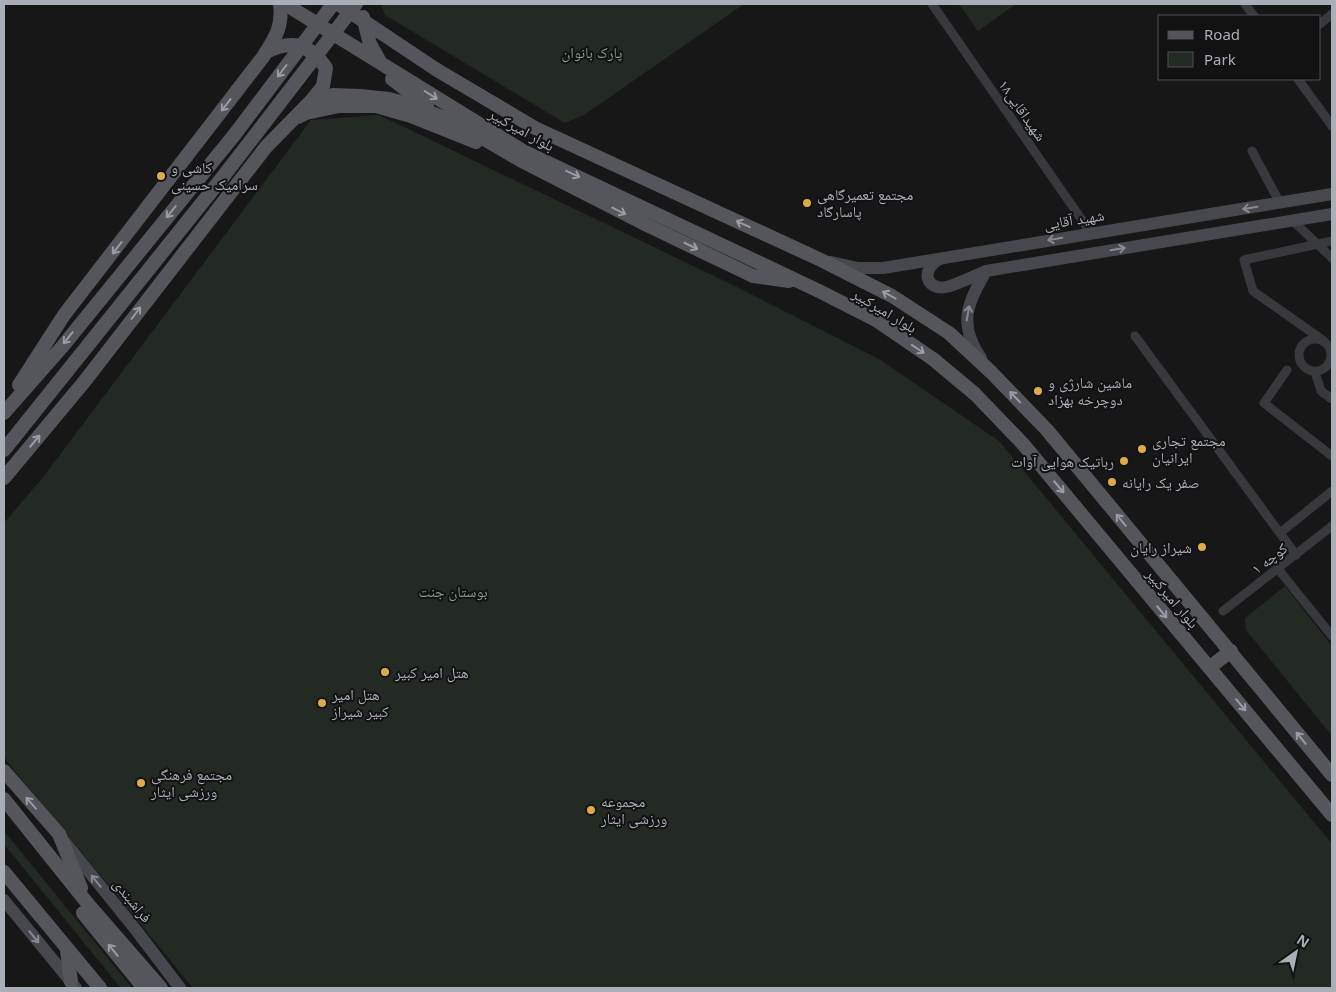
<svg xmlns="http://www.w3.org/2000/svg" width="1336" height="992" viewBox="0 0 1336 992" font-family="'Noto Sans','Noto Naskh Arabic',sans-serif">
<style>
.green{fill:#232a24}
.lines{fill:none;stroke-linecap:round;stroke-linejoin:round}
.minor{stroke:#38393d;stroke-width:9}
.secondary{stroke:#46484d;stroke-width:12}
.primary{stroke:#55565c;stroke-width:14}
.oneway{stroke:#999ca5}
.oneway2{stroke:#878a92}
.poi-dot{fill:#dfaa48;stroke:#121213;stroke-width:2}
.labels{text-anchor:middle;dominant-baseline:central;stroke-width:4;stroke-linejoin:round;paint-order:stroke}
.park-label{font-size:15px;fill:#83a085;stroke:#121213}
.street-label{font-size:15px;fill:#aaaeb7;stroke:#121213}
.poi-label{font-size:15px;fill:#aaaeb7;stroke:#121213;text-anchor:start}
</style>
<rect width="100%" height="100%" fill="#171718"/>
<g class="green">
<polygon points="381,4 744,4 584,115 565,123 385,15"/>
<polygon points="959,4 1016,4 978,31"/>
<polygon points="379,115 735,286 879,359 999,441 1332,844 1332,988 193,988 9,764 4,756 4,523 44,476 311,120"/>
<polygon points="1285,586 1332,646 1332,736 1246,630 1245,618"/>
<polygon points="4,831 132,988 121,988 111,976 4,844"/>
</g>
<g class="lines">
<g class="minor">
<polyline points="932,4 1091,233"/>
<polyline points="1245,4 1254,16"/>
<polyline points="1320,24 1332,14"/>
<polyline points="1298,79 1332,126"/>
<polyline points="1252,151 1280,203"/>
<polyline points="1293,221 1332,258"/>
<polyline points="1135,336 1296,555"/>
<circle cx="1315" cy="355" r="16"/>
<polyline points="1324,341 1253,291 1244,260 1332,241"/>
<polyline points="1287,370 1264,403 1332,456"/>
<polyline points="1315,372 1321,391 1332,399"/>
<polyline points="1280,533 1332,491"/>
<polyline points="1278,569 1332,636"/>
<polyline points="1223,611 1332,526"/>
</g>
<g class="secondary">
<path d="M940,259C919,270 927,291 946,287C959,284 973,276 986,271"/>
<polyline points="831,262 858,268 883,268 1332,194"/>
<path d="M981,358C957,324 968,303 986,271L1332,214"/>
<polyline points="64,841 136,930 180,988"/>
<polyline points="4,900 76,988"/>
</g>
<g class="primary">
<polyline points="285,4 523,151 821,292 876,320 933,359 975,394 1023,444 1332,815"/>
<polyline points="338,4 437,70 535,128 821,260 892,296 949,333 991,372 1047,430 1332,775"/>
<polyline points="363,17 370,44 380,62"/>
<path d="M266,52C292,39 310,44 326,68L323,86L311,101"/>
<polyline points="392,79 427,106"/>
<polyline points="298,117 306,113 339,106 376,106 411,116 476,142"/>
<polyline points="467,129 520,160 647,225 753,276 789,281"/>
<path d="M19,385L64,315L263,57C275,38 283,27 280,4"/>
<polyline points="4,413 62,347 235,134 333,4"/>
<polyline points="4,450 222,178 356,4"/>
<polyline points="4,478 84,382 266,147 311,101 333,95 360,96 389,99 414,106 477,131"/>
<polyline points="1210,667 1231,651"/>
<polyline points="4,771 59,834 81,888"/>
<polyline points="4,799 88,904 161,988"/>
<polyline points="4,872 100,988"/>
<polyline points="83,913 144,988"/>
<polyline points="67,950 71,982"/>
</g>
</g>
<defs><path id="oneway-shaft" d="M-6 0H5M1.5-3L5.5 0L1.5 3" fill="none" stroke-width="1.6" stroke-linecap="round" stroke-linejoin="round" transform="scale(1.25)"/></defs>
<g class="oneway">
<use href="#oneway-shaft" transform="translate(282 71) rotate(127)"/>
<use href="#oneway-shaft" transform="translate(431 95) rotate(32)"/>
<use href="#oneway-shaft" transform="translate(226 105) rotate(128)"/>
<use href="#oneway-shaft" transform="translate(573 174) rotate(25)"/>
<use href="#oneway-shaft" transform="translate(619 211) rotate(27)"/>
<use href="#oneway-shaft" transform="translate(171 212) rotate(129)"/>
<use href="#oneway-shaft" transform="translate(743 224) rotate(-155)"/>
<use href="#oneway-shaft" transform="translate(691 246) rotate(26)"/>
<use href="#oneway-shaft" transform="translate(117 248) rotate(128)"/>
<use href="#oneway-shaft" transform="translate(889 295) rotate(-151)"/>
<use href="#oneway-shaft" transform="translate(136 313) rotate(-53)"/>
<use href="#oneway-shaft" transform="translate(68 338) rotate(129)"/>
<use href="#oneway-shaft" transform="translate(918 349) rotate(34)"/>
<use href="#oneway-shaft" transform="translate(1015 397) rotate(-134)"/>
<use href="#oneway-shaft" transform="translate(35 441) rotate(-50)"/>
<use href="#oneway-shaft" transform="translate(1059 487) rotate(50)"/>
<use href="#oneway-shaft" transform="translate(1121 520) rotate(-129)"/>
<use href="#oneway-shaft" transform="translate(1162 612) rotate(50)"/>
<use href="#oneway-shaft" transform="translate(1241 705) rotate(50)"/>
<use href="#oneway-shaft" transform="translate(1301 738) rotate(-129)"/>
<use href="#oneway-shaft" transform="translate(31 803) rotate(-131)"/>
<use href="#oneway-shaft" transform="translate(113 950) rotate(-129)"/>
</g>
<g class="oneway2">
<use href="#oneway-shaft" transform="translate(1250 208) rotate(171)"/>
<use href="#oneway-shaft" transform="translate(1055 239) rotate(170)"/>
<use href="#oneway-shaft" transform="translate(1118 249) rotate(-9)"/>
<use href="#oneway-shaft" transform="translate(968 313) rotate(-80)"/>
<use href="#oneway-shaft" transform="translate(96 881) rotate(-129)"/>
<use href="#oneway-shaft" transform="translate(34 937) rotate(51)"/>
</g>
<g class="poi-dot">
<circle cx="161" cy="176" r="5"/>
<circle cx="807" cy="203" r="5"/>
<circle cx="1038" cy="391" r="5"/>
<circle cx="1142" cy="449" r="5"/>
<circle cx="1124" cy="461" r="5"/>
<circle cx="1112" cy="482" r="5"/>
<circle cx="1202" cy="547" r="5"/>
<circle cx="385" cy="672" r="5"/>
<circle cx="322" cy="703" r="5"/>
<circle cx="141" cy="783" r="5"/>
<circle cx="591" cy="810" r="5"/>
</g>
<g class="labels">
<g class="park-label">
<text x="592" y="52">پارک بانوان</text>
<text x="453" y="591">بوستان جنت</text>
</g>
<g class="street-label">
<text transform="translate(1023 110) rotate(55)">شهیداقایی۱۸</text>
<text transform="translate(522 129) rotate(29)">بلوار امیرکبیر</text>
<text transform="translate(1074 219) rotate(-9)">شهید آقایی</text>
<text transform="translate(885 310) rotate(31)">بلوار امیرکبیر</text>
<text transform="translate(1269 558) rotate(-38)">کوچه ۱</text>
<text transform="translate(1173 598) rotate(50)">بلوار امیرکبیر</text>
<text transform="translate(133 900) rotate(51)">فراشبندی</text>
</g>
<g class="poi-label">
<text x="171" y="167">کاشی و<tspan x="171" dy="17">سرامیک حسینی</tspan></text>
<text x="817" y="194">مجتمع تعمیرگاهی<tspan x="817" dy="17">پاسارگاد</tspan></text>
<text x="1048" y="382">ماشین شارژی و<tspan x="1048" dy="17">دوچرخه بهزاد</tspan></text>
<text x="1152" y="440">مجتمع تجاری<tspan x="1152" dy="17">ایرانیان</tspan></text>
<text x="1114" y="461" text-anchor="end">رباتیک هوایی آوات</text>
<text x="1122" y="482">صفر یک رایانه</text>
<text x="1192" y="547" text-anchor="end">شیراز رایان</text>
<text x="395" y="672">هتل امیر کبیر</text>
<text x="332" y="694">هتل امیر<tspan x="332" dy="17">کبیر شیراز</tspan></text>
<text x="151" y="774">مجتمع فرهنگی<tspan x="151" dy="17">ورزشی ایثار</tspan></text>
<text x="601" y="801">مجموعه<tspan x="601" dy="17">ورزشی ایثار</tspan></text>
</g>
</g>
<rect width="1336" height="992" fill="none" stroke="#aaaeb7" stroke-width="10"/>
<rect x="1158" y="15" width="162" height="65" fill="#121213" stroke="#4f5055"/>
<rect x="1168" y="31" width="25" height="8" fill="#55565c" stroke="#4f5055"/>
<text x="1204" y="40" font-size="15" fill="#aaaeb7">Road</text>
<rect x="1168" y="52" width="25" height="15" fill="#232a24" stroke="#4f5055"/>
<text x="1204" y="65" font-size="15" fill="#aaaeb7">Park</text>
<g transform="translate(1296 952) rotate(33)" stroke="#121213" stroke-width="4" paint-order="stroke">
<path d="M0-4L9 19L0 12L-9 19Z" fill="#aaaeb7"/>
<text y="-8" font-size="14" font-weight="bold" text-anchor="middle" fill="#aaaeb7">N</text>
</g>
</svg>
